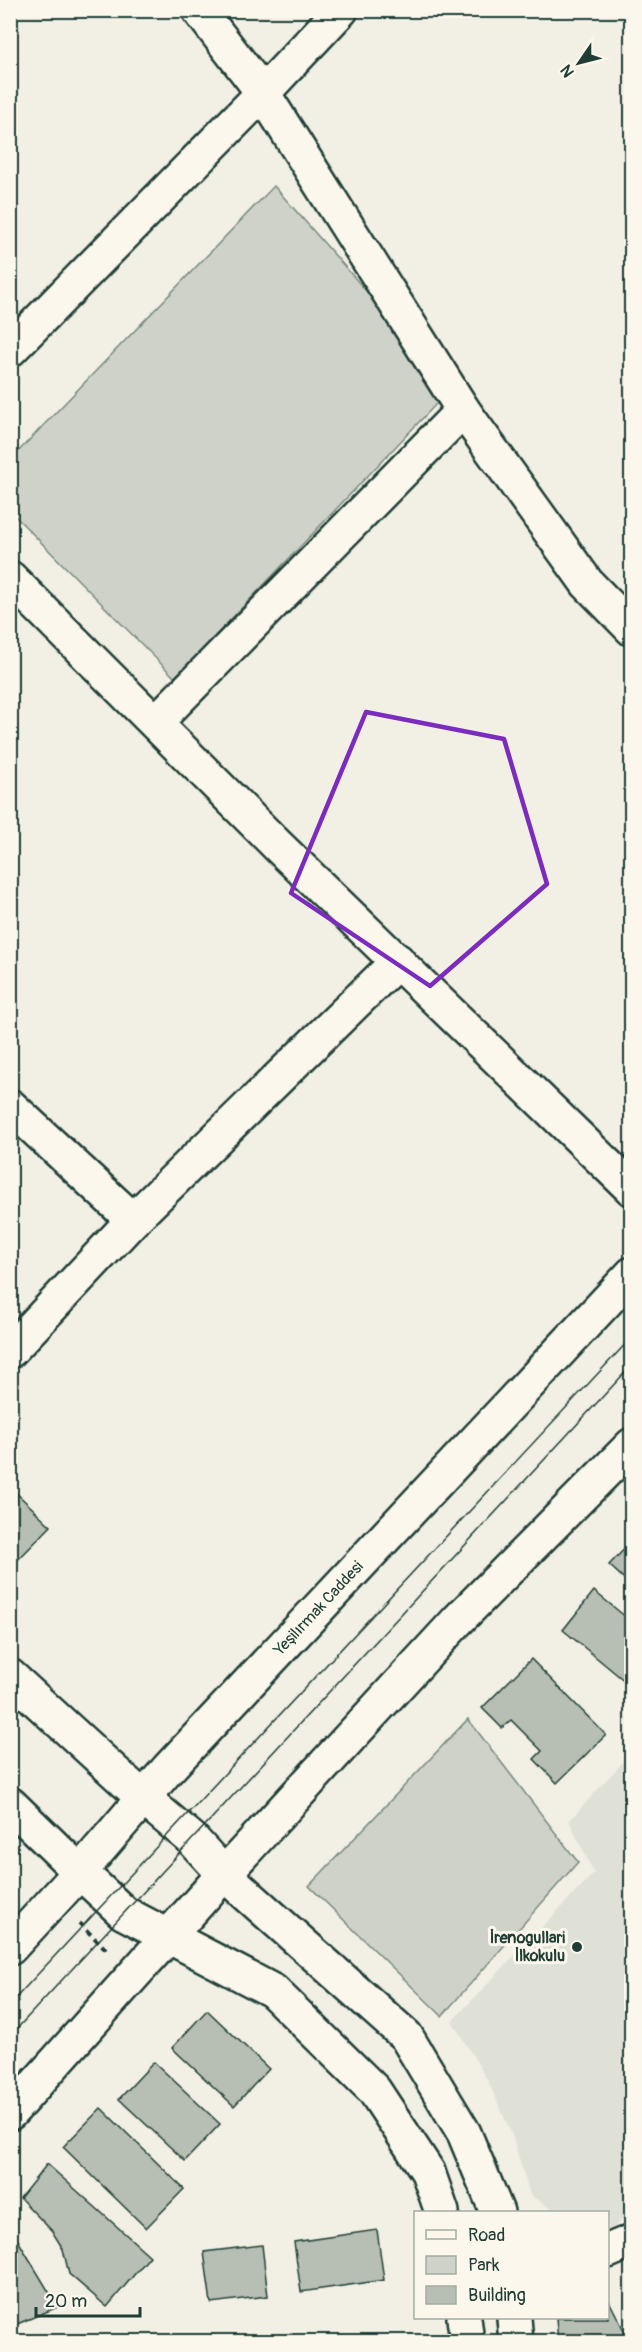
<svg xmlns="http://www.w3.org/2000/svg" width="642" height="2352" viewBox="0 0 642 2352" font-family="Pangolin,sans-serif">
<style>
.built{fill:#e0e1d6}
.green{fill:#cfd2c8;stroke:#77887e;stroke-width:1.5}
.building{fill:#b7beb3;stroke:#1f3d34;stroke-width:1.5}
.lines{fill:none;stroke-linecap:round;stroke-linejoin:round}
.minor-casing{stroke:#1f3d34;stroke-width:38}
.secondary-casing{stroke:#1f3d34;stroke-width:38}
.primary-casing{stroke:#1f3d34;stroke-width:38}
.path{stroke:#1f3d34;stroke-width:4;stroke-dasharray:6 4.5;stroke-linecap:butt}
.minor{stroke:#fbf7ec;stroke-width:33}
.secondary{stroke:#fbf7ec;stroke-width:33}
.primary{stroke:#fbf7ec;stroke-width:33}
.tram{stroke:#1f3d34;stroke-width:1.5}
.marked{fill:none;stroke:#7b2cbf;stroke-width:4.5;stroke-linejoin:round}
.poi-dot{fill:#1f3d34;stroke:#fbf7ec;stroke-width:2}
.labels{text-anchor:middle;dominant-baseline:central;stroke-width:6;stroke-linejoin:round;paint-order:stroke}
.street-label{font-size:16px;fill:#1f3d34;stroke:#fbf7ec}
.poi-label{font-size:16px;font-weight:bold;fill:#1f3d34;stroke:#fbf7ec;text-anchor:end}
</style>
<rect width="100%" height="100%" fill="#f2f0e5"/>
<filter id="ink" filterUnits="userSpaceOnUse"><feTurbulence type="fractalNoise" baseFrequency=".0167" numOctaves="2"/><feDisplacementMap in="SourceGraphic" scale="12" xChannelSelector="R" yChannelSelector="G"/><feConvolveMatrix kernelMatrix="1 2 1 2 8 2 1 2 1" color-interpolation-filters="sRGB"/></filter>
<g filter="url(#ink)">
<polygon class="built" points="631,1753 631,2209 608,2235 608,2212 556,2212 530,2195 512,2135 488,2081 452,2021 594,1873 569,1821"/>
<g class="green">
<polygon points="274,186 404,334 441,399 175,678 11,512 10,460"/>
<polygon points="468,1719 578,1862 442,2016 309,1886"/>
</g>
<g class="building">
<polygon points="10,1487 51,1526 10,1568"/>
<polygon points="632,1541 632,1586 609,1565"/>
<polygon points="594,1591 632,1622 632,1687 563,1630"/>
<polygon points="531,1659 606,1735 557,1783 534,1759 542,1751 511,1720 502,1728 482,1708"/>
<polygon points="207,2010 269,2069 234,2106 172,2048"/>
<polygon points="154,2062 220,2124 185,2161 119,2099"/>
<polygon points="101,2108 184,2189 146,2228 63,2147"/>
<polygon points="47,2164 150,2256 107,2307 69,2274 63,2249 52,2231 20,2198"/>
<polygon points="10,2227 58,2307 10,2327"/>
<polygon points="377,2230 384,2280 301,2292 294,2242"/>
<polygon points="262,2245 268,2296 211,2303 204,2252"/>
<polygon points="608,2299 630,2342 558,2342 556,2318 608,2318"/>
</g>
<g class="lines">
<defs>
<g id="minor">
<polyline points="199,10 263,93 463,410 587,583 632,629"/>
<polyline points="10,350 263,93 341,10"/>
<polyline points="10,578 278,846 632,1189"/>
<polyline points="156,722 463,410"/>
<polyline points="10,1106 133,1220"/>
<polyline points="10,1351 133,1220 398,961"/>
<polyline points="608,2251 632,2241"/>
</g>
<g id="secondary">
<polyline points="10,1676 142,1797"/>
<polyline points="10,1804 80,1872"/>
</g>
<g id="primary">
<polyline points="142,1797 192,1839 224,1874 406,2036 464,2133 497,2212"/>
<polyline points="80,1872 124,1913 273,1991 374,2090 428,2172 442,2212"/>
<path id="s1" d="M10,1948L80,1872L168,1769L632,1274"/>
<polyline points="10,2113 224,1874 458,1620 632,1445"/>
<polyline points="464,2318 467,2342"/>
<polyline points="514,2318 516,2342"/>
</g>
</defs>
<use href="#minor" class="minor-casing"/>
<use href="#secondary" class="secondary-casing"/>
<use href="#primary" class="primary-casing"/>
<polyline class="path" points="79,1923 108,1951"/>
<use href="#minor" class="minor"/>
<use href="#secondary" class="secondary"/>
<use href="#primary" class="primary"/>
<g class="tram">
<polyline points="10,2004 632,1337"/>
<polyline points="10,2036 632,1365"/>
</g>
</g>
</g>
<path class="marked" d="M366,712L504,739L547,884L430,986L291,893Z"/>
<circle class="poi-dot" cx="577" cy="1947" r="6"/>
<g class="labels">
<g class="street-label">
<text stroke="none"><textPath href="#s1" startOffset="459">Yeşilırmak Caddesi</textPath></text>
</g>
<g class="poi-label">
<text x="565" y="1938">İrenogullari<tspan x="565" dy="18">İlkokulu</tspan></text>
</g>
</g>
<rect width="642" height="2352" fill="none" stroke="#fbf7ec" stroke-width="36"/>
<rect x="18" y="18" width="606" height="2316" fill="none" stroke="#1f3d34" stroke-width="2" filter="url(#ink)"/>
<rect x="414" y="2211" width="195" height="108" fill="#fbf7ec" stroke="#a3ada2" stroke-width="1.5"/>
<rect x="426" y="2230" width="30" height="9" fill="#fbf7ec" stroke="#a3ada2" stroke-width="1.5"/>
<text x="468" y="2241" font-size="18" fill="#1f3d34">Road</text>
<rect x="426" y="2256" width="30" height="18" fill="#cfd2c8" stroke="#a3ada2" stroke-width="1.5"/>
<text x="468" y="2271" font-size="18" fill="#1f3d34">Park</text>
<rect x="426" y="2286" width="30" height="18" fill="#b7beb3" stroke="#a3ada2" stroke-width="1.5"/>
<text x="468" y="2301" font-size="18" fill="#1f3d34">Building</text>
<g transform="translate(579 63) rotate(235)" stroke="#fbf7ec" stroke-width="4.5" paint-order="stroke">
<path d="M0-4.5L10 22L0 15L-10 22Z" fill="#1f3d34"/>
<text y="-9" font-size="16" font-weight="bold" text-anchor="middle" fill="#1f3d34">N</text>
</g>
<path d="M36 2307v9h104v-9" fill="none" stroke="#1f3d34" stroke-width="3"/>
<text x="45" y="2307" font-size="18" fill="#1f3d34" stroke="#fbf7ec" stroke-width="4.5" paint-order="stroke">20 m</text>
</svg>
